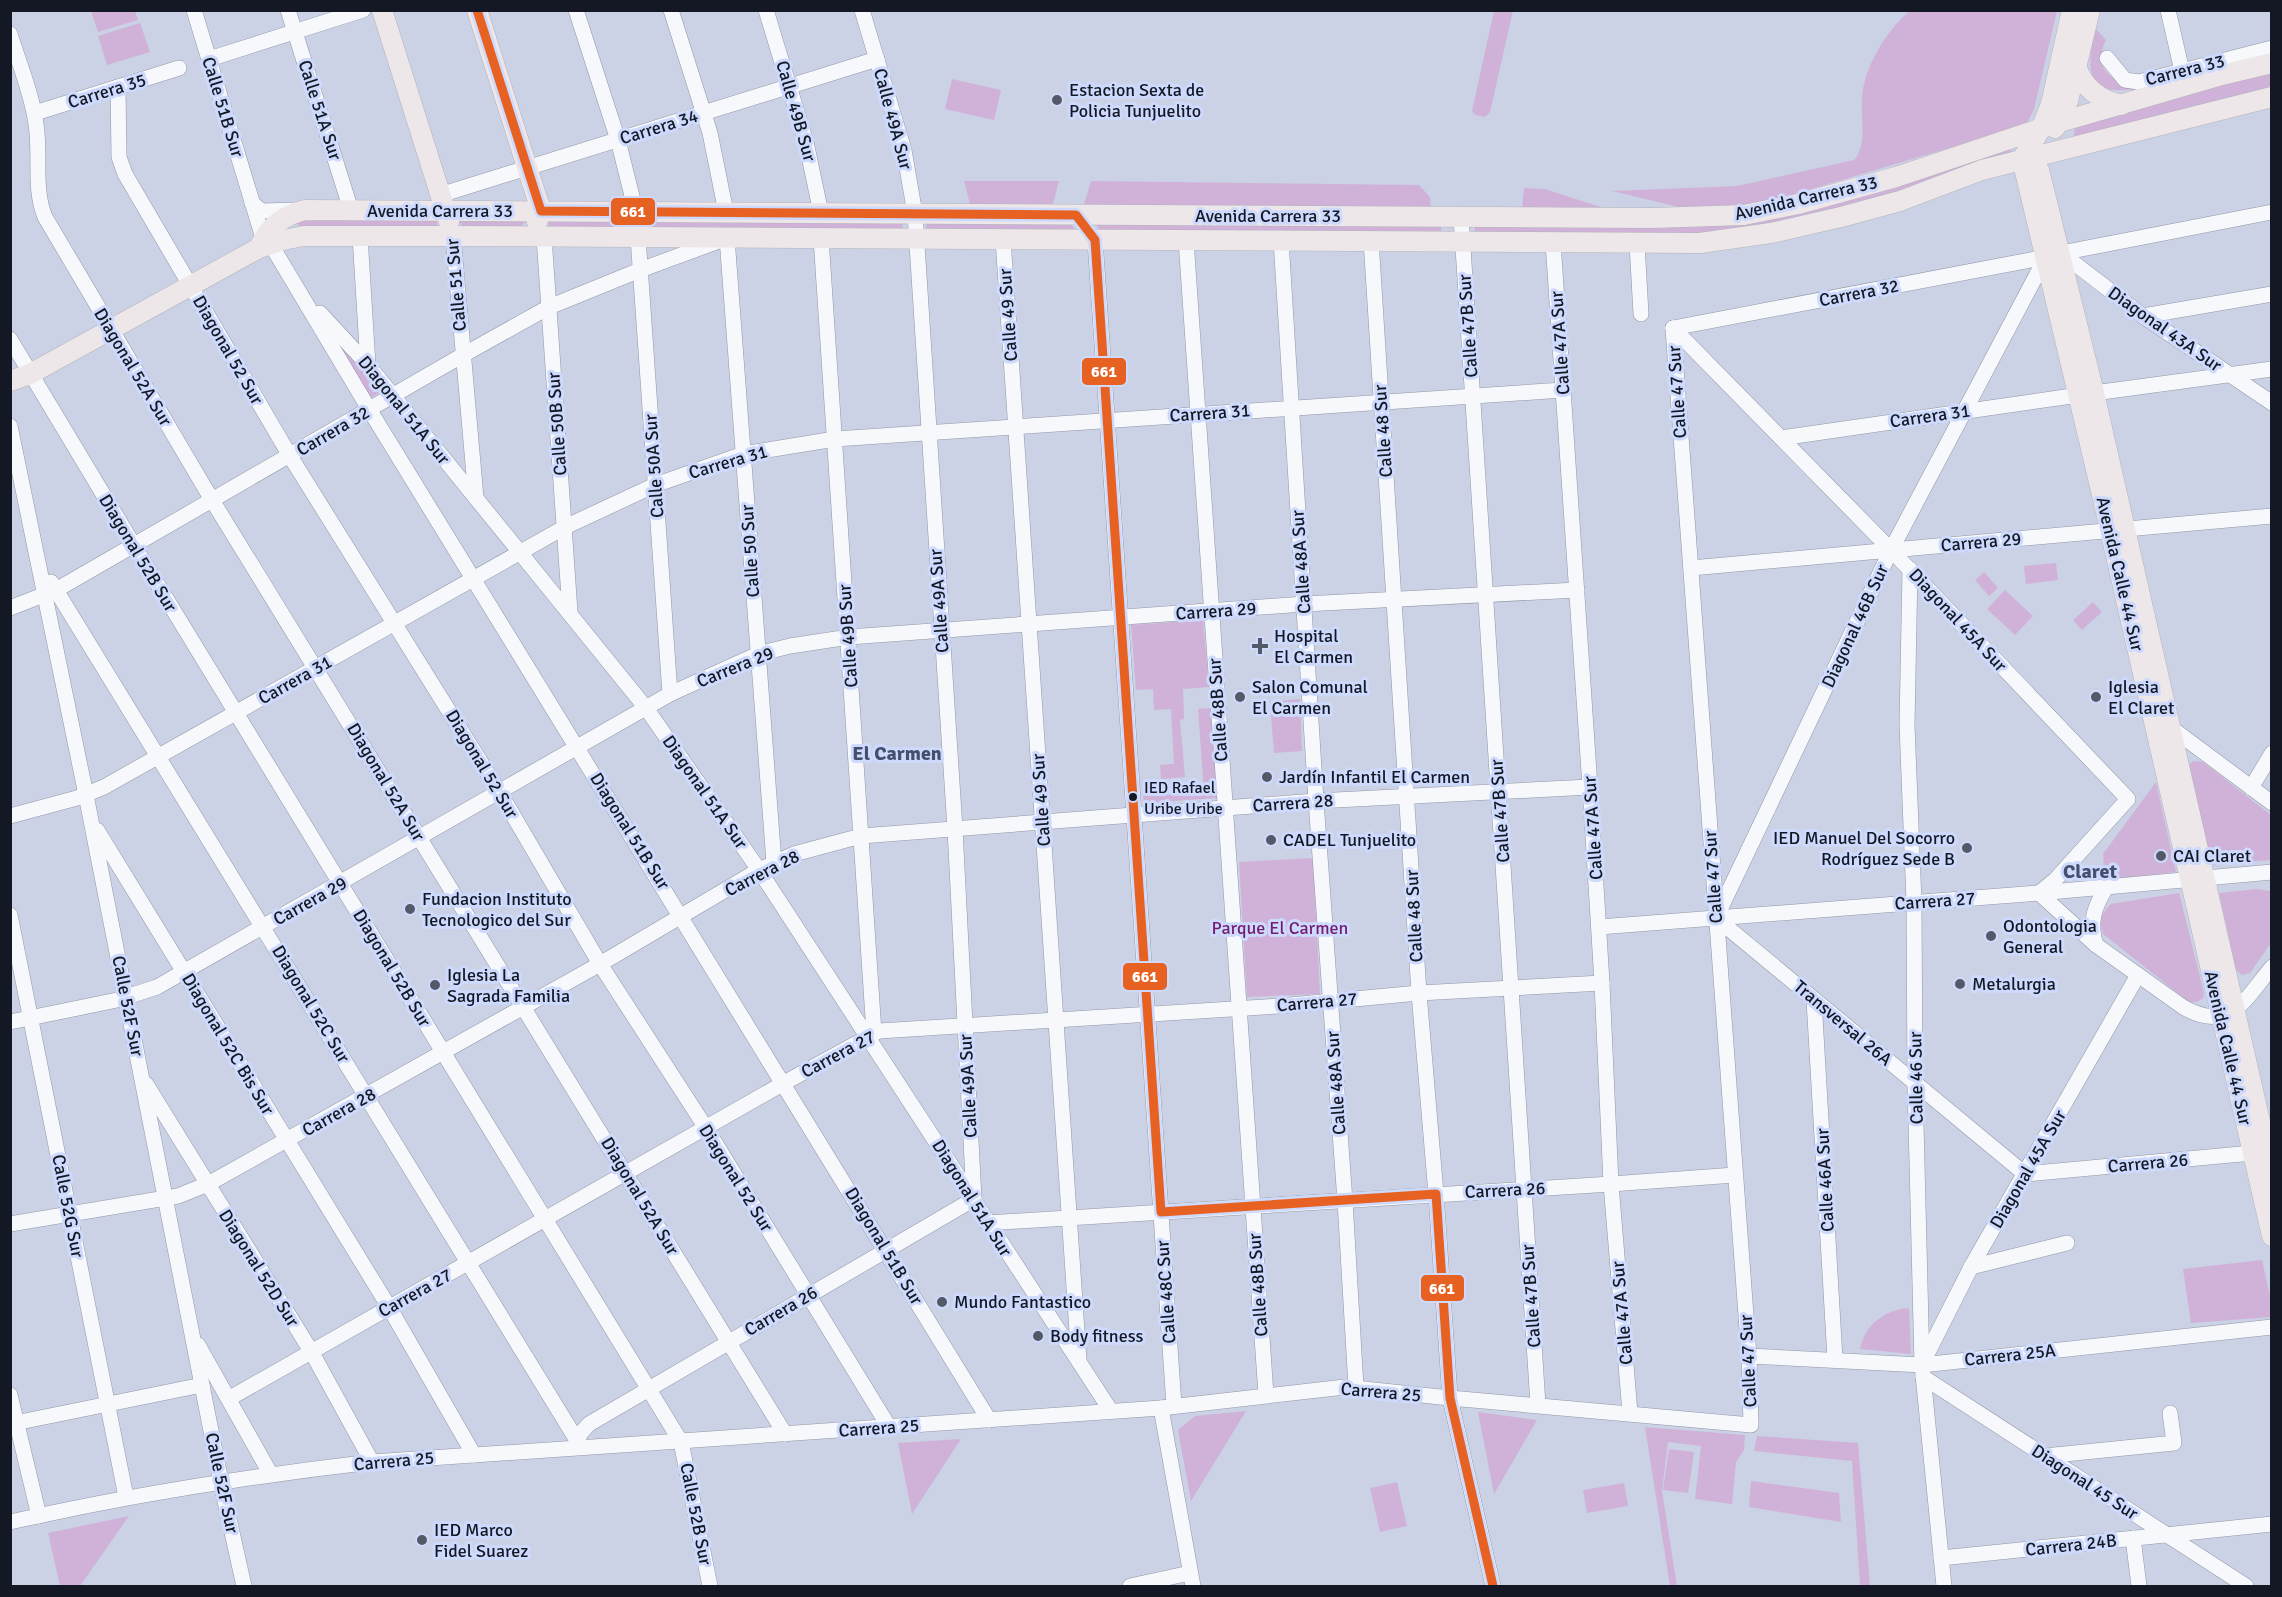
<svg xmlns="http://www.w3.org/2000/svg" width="2282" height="1597" viewBox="0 0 2282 1597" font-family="Signika,sans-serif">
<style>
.green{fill:#d0b2d9}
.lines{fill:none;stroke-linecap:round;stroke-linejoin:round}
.minor-casing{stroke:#9197a5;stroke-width:16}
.major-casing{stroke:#b1b4bd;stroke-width:21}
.minor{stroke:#f7f8fb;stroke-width:15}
.major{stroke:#eee7e9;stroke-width:20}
.bus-1-casing{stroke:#cddafd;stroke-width:14}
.bus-1{stroke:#e76122;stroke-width:9}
.poi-dot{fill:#545968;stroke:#cddafd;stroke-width:2}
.bus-dot{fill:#141824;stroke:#cddafd;stroke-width:2}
.labels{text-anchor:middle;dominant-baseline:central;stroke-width:6;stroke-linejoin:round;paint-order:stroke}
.bus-label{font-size:16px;fill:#141824;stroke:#cddafd;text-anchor:start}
.street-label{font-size:18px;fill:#141824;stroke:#cddafd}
.poi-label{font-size:18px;fill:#141824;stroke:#cddafd;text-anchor:start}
.park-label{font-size:18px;fill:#731d6f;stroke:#cddafd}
.neighbourhood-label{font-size:20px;font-weight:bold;fill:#454f6d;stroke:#cddafd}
.line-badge{stroke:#cddafd;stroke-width:2}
.badge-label{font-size:16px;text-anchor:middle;font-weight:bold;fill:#fff}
</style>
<rect width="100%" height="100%" fill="#cbd2e5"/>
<g class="green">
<polygon points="91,11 135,11 138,20 98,32"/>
<polygon points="1494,11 1513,11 1490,112 1485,117 1475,115 1472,111"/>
<path d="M1910,11H2057L2034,109L2026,125L1785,197L1742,206L1683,208L1612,191L1737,186L1854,160C1868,144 1860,117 1862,96C1865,66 1887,29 1910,11Z"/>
<polygon points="140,23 150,52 107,65 98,36"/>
<path d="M2095,28L2106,40C2090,72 2115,81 2142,88C2085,98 2086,74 2095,28Z"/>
<polygon points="2271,69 2271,92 2073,139 2076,124"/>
<polygon points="952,79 1001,90 994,120 945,109"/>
<polygon points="2010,143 2011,152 1885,200 1716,236 1475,235 1475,223 1688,226"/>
<polygon points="964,181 1059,181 1052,208 971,208"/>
<polygon points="1091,181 1419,185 1430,197 1431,210 1083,208"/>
<polygon points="1524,188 1545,189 1610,210 1522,210"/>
<polygon points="437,217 437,229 300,227 296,222 297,219"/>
<polygon points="530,218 519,228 469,229 461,225 458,219"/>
<polygon points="549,218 902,220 903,232 548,230"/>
<polygon points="926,221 1070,222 1078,234 927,235"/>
<polygon points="1096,223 1441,223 1441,232 1102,236"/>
<polygon points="318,313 384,390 369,399"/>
<polygon points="2056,563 2058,580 2026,584 2024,566"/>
<polygon points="1984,572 1998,588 1989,596 1975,580"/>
<polygon points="2005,590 2033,616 2015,635 1987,609"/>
<polygon points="2093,602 2102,612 2082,630 2073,620"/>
<polygon points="1203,620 1209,687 1183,689 1184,719 1180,720 1185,777 1161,779 1160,765 1174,764 1171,709 1154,710 1153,689 1136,690 1131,625"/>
<polygon points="1300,699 1302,751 1274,753 1270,702"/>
<polygon points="1211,708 1217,798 1144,803 1143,796 1204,793 1198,709"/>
<polygon points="2193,761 2203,762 2271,815 2271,860 2211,865 2189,765"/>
<polygon points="2156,782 2176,872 2123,878 2111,875 2104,868 2103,854"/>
<polygon points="1313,858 1320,994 1247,997 1239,862"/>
<polygon points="2257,889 2271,891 2271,943 2250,973 2242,975 2236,970 2219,893"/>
<path d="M2179,893L2204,993L2203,998L2197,1002H2189L2103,934C2099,921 2101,913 2111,904Z"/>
<polygon points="2262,1260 2271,1300 2271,1317 2191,1323 2183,1269"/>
<path d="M1909,1308L1911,1354L1860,1349C1865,1324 1885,1310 1909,1308Z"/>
<polygon points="1246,1411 1191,1501 1178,1430 1195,1416"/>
<polygon points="1478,1412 1537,1420 1494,1494"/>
<polygon points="1645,1427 1745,1435 1744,1450 1736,1462 1732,1504 1695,1499 1701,1446 1668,1442 1662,1491 1677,1586 1670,1586"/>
<polygon points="1757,1436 1858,1443 1870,1586 1860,1586 1852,1461 1754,1451"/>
<polygon points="961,1439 912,1514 898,1443"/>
<polygon points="1669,1449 1694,1452 1688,1493 1663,1490"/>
<polygon points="1751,1481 1839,1493 1841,1522 1749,1507"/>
<polygon points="1397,1482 1407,1526 1380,1532 1370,1488"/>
<polygon points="1624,1483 1628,1506 1587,1513 1583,1490"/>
<polygon points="129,1516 80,1586 60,1586 48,1533"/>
</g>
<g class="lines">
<defs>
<g id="minor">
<polyline points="194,10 263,238"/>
<polyline points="288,10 351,210"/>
<polyline points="576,10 618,140 636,212"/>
<polyline points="671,10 710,133 726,212"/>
<polyline points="766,10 806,142 821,213"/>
<polyline points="2168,10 2182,71"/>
<path d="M10,34C19,63 32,94 36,124C41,155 33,188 45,217L212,500L785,1434"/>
<polyline points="2107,58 2125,80 2139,82 2272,48"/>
<polyline points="209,59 363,10"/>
<polyline points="118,87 119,157 125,174 290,456 500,793 600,964 706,1128 889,1427"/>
<polyline points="35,113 179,68"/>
<polyline points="440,195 877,59"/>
<polyline points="252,203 262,211 297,210"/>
<polyline points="1461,217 1538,1405"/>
<polyline points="360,236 368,365"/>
<polyline points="453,236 476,498"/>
<polyline points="544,237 570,612"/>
<polyline points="638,237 670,694"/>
<polyline points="821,238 874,1033"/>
<polyline points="1003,239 1079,1361"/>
<polyline points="1095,240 1174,1406"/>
<polyline points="1186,240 1266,1395"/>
<polyline points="1281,240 1316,801 1345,1201 1356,1387"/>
<polyline points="1371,240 1419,993 1436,1194 1450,1398 1493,1586"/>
<polyline points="1553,242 1590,787 1602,983 1611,1184 1630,1413"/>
<polyline points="270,243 369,409 989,1420"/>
<polyline points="1637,244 1641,314"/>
<polyline points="2061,253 2143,316 2272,403"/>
<polyline points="2061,253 2272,212"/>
<polyline points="2046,257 1891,550 1716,918 2025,1174 2263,1152"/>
<polyline points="320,313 368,365 646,708 759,870 1111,1411"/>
<polyline points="2143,316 2272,294"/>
<polyline points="1673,328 1891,550 2128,799 2055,880 2039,893"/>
<polyline points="1673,328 2046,257"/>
<polyline points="10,339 133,544 681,1442 710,1586"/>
<polyline points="2094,393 2272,369"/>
<polyline points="10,426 86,795 223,1492 244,1586"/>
<polyline points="1781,438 2079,395"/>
<polyline points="1691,568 2272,516"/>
<polyline points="1910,569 1907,725 1914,902 1915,1083 1922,1365 1944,1586"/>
<polyline points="51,582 581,1447"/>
<polyline points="10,608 56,590 463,355 549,307 640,270 727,238 774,863"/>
<polyline points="2170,727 2272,803"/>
<polyline points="2251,788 2272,753"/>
<polyline points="10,816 77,798 104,787 565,527 655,485 743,454 835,439 1563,390"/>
<polyline points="97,830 389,1307 474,1455"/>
<path d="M2039,893L2096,945L2183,1007C2230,1034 2245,999 2272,967"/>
<polyline points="10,915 126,1497"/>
<polyline points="1599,927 2039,893 2272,872"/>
<path d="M2096,945C2088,922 2095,906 2107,886"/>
<polyline points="1814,1000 1835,1359"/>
<polyline points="10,1022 117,1000 157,987 670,694 758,654 790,646 849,637 1304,604 1577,590"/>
<polyline points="146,1084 311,1351 372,1462"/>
<polyline points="987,1223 1611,1184 1735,1175"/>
<polyline points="10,1224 178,1196 208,1184 600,964 759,870 794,854 861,836 1316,801 1590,787"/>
<polyline points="1971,1267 2067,1243"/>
<polyline points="198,1345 270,1473"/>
<polyline points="1749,1356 1922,1365 2272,1327"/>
<polyline points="1923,1362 1971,1267 2138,975"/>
<polyline points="1923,1377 2246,1586"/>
<polyline points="10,1395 39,1516"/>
<polyline points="230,1398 784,1083 879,1031 1279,1006 1419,993 1602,983"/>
<polyline points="1161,1408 1193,1586"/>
<polyline points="10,1424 202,1385"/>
<polyline points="578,1442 580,1434 589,1424 974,1199 955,829 915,214 904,150 862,10"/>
<polyline points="2045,1456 2174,1443 2170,1413"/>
<path d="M10,1522C130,1495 250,1476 372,1462L1161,1408L1345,1387L1450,1398L1751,1425L1749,1356L1673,328"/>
<polyline points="2133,1538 2139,1586"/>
<polyline points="1941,1558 2272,1524"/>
<polyline points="1130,1586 1190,1573"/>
</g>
<g id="major">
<polyline points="382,10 449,222"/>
<polyline points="477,10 541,211 537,222"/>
<polyline points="2072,10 2051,104 2042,127 2022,159 2103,499 2272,1236"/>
<path d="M2077,68C2084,89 2100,100 2121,105"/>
<polyline points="2055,128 2068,101 2090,10"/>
<polyline points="2039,170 2094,393 2272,1174"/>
<path d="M259,248C268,227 283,215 305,210L1652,218L1744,215L1798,204L1896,177L2060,122L2222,75L2272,63"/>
<polyline points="10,381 30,374 259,248 283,240 304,236 453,236 1700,243 1771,233 1841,217 1900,201 1982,170 2272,97"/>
</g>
</defs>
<use href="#minor" class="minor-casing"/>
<use href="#major" class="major-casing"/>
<use href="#minor" class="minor"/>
<use href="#major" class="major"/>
<defs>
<polyline id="bus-1" points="477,10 541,211 1076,215 1095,240 1161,1212 1436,1194 1450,1398 1493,1586"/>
</defs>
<use href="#bus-1" class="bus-1-casing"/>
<use href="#bus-1" class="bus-1"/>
</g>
<g class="poi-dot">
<circle cx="1057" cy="100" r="6"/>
<path d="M1257 637h6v6h6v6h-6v6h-6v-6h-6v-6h6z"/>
<circle cx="1240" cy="697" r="6"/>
<circle cx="2096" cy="697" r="6"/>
<circle cx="1267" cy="777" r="6"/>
<circle cx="1271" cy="840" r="6"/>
<circle cx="1967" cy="848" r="6"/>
<circle cx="2161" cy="856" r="6"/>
<circle cx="410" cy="909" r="6"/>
<circle cx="1991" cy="936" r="6"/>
<circle cx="1960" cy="984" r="6"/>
<circle cx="435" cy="985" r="6"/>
<circle cx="942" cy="1302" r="6"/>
<circle cx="1038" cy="1336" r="6"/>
<circle cx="422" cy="1540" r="6"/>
</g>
<circle class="bus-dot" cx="1133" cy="797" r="5"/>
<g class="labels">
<g class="bus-label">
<text x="1144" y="788">IED Rafael<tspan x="1144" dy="21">Uribe Uribe</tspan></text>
</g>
<g class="street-label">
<text transform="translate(2185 70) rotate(-14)">Carrera 33</text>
<text transform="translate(107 91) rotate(-17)">Carrera 35</text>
<text transform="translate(223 107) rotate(73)">Calle 51B Sur</text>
<text transform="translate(320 110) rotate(72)">Calle 51A Sur</text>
<text transform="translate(796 111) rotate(74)">Calle 49B Sur</text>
<text transform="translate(893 119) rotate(75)">Calle 49A Sur</text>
<text transform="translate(659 127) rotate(-17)">Carrera 34</text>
<text transform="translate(1806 198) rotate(-13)">Avenida Carrera 33</text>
<text x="440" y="211">Avenida Carrera 33</text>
<text x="1268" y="216">Avenida Carrera 33</text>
<text transform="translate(456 285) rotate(-95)">Calle 51 Sur</text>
<text transform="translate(1859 293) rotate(-11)">Carrera 32</text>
<text transform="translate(1008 315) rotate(-94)">Calle 49 Sur</text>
<text transform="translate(1468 326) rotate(-94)">Calle 47B Sur</text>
<text transform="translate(2165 329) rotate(35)">Diagonal 43A Sur</text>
<text transform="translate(1560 343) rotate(-94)">Calle 47A Sur</text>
<text transform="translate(228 350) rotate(60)">Diagonal 52 Sur</text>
<text transform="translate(133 367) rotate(59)">Diagonal 52A Sur</text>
<text transform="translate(1677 392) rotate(-94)">Calle 47 Sur</text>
<text transform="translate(404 410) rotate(51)">Diagonal 51A Sur</text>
<text transform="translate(1210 413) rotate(-4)">Carrera 31</text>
<text transform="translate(1930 416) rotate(-8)">Carrera 31</text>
<text transform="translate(557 424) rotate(-94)">Calle 50B Sur</text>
<text transform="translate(333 431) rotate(-30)">Carrera 32</text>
<text transform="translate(1383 431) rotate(-94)">Calle 48 Sur</text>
<text transform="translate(728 462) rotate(-16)">Carrera 31</text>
<text transform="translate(654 466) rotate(-94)">Calle 50A Sur</text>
<text transform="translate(1981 542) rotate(-5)">Carrera 29</text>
<text transform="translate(750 551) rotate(-94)">Calle 50 Sur</text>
<text transform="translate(138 553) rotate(59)">Diagonal 52B Sur</text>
<text transform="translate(1301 562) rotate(-94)">Calle 48A Sur</text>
<text transform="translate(2120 574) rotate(77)">Avenida Calle 44 Sur</text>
<text transform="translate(939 601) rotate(-94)">Calle 49A Sur</text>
<text transform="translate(1216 611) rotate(-4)">Carrera 29</text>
<text transform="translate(1958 620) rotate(47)">Diagonal 45A Sur</text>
<text transform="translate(1855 626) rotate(-65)">Diagonal 46B Sur</text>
<text transform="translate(848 636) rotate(-94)">Calle 49B Sur</text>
<text transform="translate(735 667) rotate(-22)">Carrera 29</text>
<text transform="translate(295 680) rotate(-29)">Carrera 31</text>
<text transform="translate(1218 710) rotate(-94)">Calle 48B Sur</text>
<text transform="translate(482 764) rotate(59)">Diagonal 52 Sur</text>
<text transform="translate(386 782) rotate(59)">Diagonal 52A Sur</text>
<text transform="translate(705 792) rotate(55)">Diagonal 51A Sur</text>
<text transform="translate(1041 800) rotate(-94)">Calle 49 Sur</text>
<text transform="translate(1293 803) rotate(-4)">Carrera 28</text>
<text transform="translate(1500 811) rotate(-94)">Calle 47B Sur</text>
<text transform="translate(1593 828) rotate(-94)">Calle 47A Sur</text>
<text transform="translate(630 831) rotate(58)">Diagonal 51B Sur</text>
<text transform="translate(762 873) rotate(-27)">Carrera 28</text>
<text transform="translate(1713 877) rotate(-94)">Calle 47 Sur</text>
<text transform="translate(310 901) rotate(-29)">Carrera 29</text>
<text transform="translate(1935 901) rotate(-4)">Carrera 27</text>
<text transform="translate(1414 916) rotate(-93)">Calle 48 Sur</text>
<text transform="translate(392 968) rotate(59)">Diagonal 52B Sur</text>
<text transform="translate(1317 1002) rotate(-5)">Carrera 27</text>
<text transform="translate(311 1004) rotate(59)">Diagonal 52C Sur</text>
<text transform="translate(128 1006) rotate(79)">Calle 52F Sur</text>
<text transform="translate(1843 1023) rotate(40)">Transversal 26A</text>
<text transform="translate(228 1044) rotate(59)">Diagonal 52C Bis Sur</text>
<text transform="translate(2228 1048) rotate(77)">Avenida Calle 44 Sur</text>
<text transform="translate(838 1054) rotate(-28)">Carrera 27</text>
<text transform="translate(1916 1078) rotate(-91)">Calle 46 Sur</text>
<text transform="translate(1336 1083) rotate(-94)">Calle 48A Sur</text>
<text transform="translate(968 1086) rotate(-93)">Calle 49A Sur</text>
<text transform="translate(339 1112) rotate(-29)">Carrera 28</text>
<text transform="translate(2148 1163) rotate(-5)">Carrera 26</text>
<text transform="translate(2028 1169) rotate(-60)">Diagonal 45A Sur</text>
<text transform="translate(736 1178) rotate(58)">Diagonal 52 Sur</text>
<text transform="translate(1825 1180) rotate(-93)">Calle 46A Sur</text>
<text transform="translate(1505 1190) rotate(-3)">Carrera 26</text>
<text transform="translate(640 1196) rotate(59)">Diagonal 52A Sur</text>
<text transform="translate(972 1198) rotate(58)">Diagonal 51A Sur</text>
<text transform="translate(68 1206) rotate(79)">Calle 52G Sur</text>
<text transform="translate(884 1246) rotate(59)">Diagonal 51B Sur</text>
<text transform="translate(259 1268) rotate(58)">Diagonal 52D Sur</text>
<text transform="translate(1258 1285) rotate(-94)">Calle 48B Sur</text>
<text transform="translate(1166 1292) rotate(-94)">Calle 48C Sur</text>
<text transform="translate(415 1293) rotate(-29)">Carrera 27</text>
<text transform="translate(1531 1296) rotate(-94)">Calle 47B Sur</text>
<text transform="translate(781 1311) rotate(-30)">Carrera 26</text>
<text transform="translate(1622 1313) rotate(-95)">Calle 47A Sur</text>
<text transform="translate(2010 1355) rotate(-6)">Carrera 25A</text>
<text transform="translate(1748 1361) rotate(-93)">Calle 47 Sur</text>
<text transform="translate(1381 1392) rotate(5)">Carrera 25</text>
<text transform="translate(879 1428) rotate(-4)">Carrera 25</text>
<text transform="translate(394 1461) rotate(-5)">Carrera 25</text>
<text transform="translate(2085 1482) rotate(33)">Diagonal 45 Sur</text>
<text transform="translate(222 1483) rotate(78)">Calle 52F Sur</text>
<text transform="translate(696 1514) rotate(79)">Calle 52B Sur</text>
<text transform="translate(2071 1545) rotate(-6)">Carrera 24B</text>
</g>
<g class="poi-label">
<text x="1069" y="90">Estacion Sexta de<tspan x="1069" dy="21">Policia Tunjuelito</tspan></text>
<text x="1274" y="636">Hospital<tspan x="1274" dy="21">El Carmen</tspan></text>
<text x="1252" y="687">Salon Comunal<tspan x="1252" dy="21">El Carmen</tspan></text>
<text x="2108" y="687">Iglesia<tspan x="2108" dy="21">El Claret</tspan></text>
<text x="1279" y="777">Jardín Infantil El Carmen</text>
<text x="1955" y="838" text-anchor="end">IED Manuel Del Socorro<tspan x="1955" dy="21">Rodríguez Sede B</tspan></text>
<text x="1283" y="840">CADEL Tunjuelito</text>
<text x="2173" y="856">CAI Claret</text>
<text x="422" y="899">Fundacion Instituto<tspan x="422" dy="21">Tecnologico del Sur</tspan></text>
<text x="2003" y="926">Odontologia<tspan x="2003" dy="21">General</tspan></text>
<text x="447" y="975">Iglesia La<tspan x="447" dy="21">Sagrada Familia</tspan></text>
<text x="1972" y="984">Metalurgia</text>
<text x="954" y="1302">Mundo Fantastico</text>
<text x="1050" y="1336">Body fitness</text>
<text x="434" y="1530">IED Marco<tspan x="434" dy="21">Fidel Suarez</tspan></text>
</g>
<g class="park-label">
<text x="1280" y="928">Parque El Carmen</text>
</g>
<g class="neighbourhood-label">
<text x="897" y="753">El Carmen</text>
<text x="2090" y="871">Claret</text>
</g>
</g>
<g class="line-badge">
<rect x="610" y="197" width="46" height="29" rx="6" fill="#e76122"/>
<rect x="1081" y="357" width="46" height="29" rx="6" fill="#e76122"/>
<rect x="1122" y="962" width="46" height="29" rx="6" fill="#e76122"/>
<rect x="1420" y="1274" width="45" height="28" rx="6" fill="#e76122"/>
</g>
<g class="badge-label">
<text x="633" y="217">661</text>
<text x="1104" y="377">661</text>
<text x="1145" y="982">661</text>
<text x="1442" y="1294">661</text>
</g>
<rect width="2282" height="1597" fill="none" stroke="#141824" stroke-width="24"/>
</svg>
